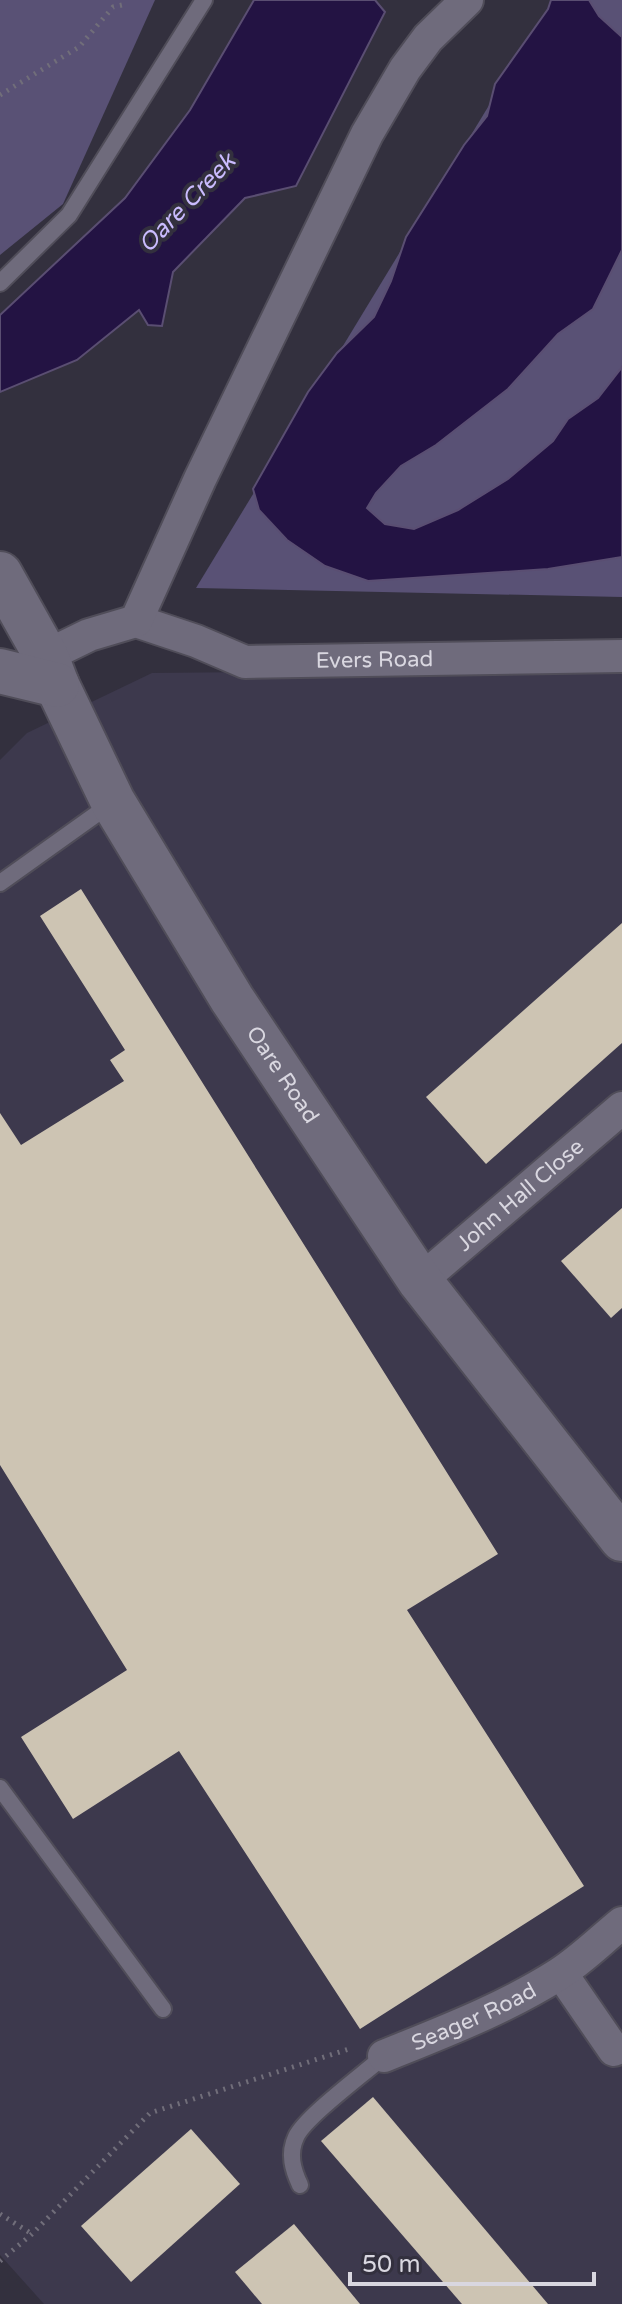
<svg xmlns="http://www.w3.org/2000/svg" width="622" height="2304" viewBox="0 0 622 2304" font-family="'Varela Round',sans-serif">
<style>
.built{fill:#3d394d}
.green{fill:#595175}
.water{fill:#231343;stroke:#5a4e72;stroke-width:2}
.building{fill:#cdc4b3}
.lines{fill:none;stroke-linecap:round;stroke-linejoin:round}
.lane-casing{stroke:#504d59;stroke-width:20}
.street-casing{stroke:#504d59;stroke-width:36}
.secondary-casing{stroke:#504d59;stroke-width:48}
.path{stroke:#716e7a;stroke-width:5;stroke-dasharray:2 6;stroke-linecap:butt}
.lane{stroke:#6f6b7c;stroke-width:16}
.street{stroke:#6f6b7c;stroke-width:32}
.secondary{stroke:#6f6b7c;stroke-width:44}
.labels{text-anchor:middle;dominant-baseline:central;stroke-width:8;stroke-linejoin:round;paint-order:stroke}
.street-label{font-size:22px;fill:#d9d7e0;stroke:#33303e}
.water-label{font-size:24px;font-style:italic;fill:#cabbfe;stroke:#33303e}
</style>
<rect width="100%" height="100%" fill="#33303e"/>
<polygon class="built" points="622,668 622,2304 44,2304 0,2255 0,760 27,733 152,673"/>
<g class="green">
<polygon points="0,0 155,0 63,204 0,255"/>
<polygon points="553,0 622,0 622,597 196,588"/>
</g>
<g class="water">
<polygon points="254,0 375,0 385,12 296,186 245,198 173,272 162,326 148,325 139,310 77,360 0,392 0,315 125,198 190,110"/>
<polygon points="551,0 589,0 599,16 622,37 622,250 593,309 558,334 508,389 436,445 401,466 376,493 367,508 385,524 414,529 458,510 508,479 553,441 568,419 598,398 622,367 622,557 548,569 368,581 325,566 287,540 259,510 253,489 308,392 337,353 374,317 391,281 406,237 464,145 487,116 495,84 548,9"/>
</g>
<g class="building">
<polygon points="81,889 498,1554 407,1610 584,1886 360,2029 179,1751 73,1819 21,1737 127,1670 0,1465 0,1113 21,1145 124,1081 110,1060 125,1050 40,916"/>
<polygon points="622,923 622,1043 486,1164 426,1097"/>
<polygon points="622,1208 622,1308 611,1318 561,1261"/>
<polygon points="373,2097 548,2304 462,2304 321,2141"/>
<polygon points="191,2129 240,2184 131,2282 81,2226"/>
<polygon points="294,2224 360,2304 262,2304 235,2272"/>
</g>
<g class="lines">
<defs>
<g id="lane">
<polyline points="0,283 69,215 204,0"/>
<polyline points="0,883 112,803"/>
<polyline points="0,1788 163,2009"/>
<path d="M300,2185C293,2170 288,2154 296,2137C305,2117 365,2073 384,2056"/>
</g>
<g id="street">
<path id="s1" d="M136,621L196,641L245,662L622,656"/>
<polyline points="46,656 89,635 136,621 200,479 367,134 405,69 428,38 467,0"/>
<path id="s2" d="M420,1281L622,1108"/>
<polyline points="561,1973 614,2050"/>
<path id="s3" d="M384,2056C443,2032 504,2009 559,1974C581,1960 601,1940 622,1923"/>
</g>
<g id="secondary">
<path id="s4" d="M0,574L46,656L57,685L113,802L232,999L420,1281L622,1539"/>
<polyline points="0,671 57,685"/>
</g>
</defs>
<use href="#lane" class="lane-casing"/>
<use href="#street" class="street-casing"/>
<use href="#secondary" class="secondary-casing"/>
<g class="path">
<polyline points="0,95 79,47 113,7 122,5 125,0"/>
<polyline points="0,2214 32,2234"/>
<polyline points="0,2261 32,2234 150,2113 352,2048"/>
</g>
<use href="#lane" class="lane"/>
<use href="#street" class="street"/>
<use href="#secondary" class="secondary"/>
</g>
<g class="labels">
<g class="street-label">
<text stroke="none"><textPath href="#s1" startOffset="246">Evers Road</textPath></text>
<text stroke="none"><textPath href="#s4" startOffset="576">Oare Road</textPath></text>
<text stroke="none"><textPath href="#s2" startOffset="132">John Hall Close</textPath></text>
<text stroke="none"><textPath href="#s3" startOffset="98">Seager Road</textPath></text>
</g>
<g class="water-label">
<text transform="translate(187 203) rotate(-46)">Oare Creek</text>
</g>
</g>
<path d="M350 2272v12h244v-12" fill="none" stroke="#d9d7e0" stroke-width="4"/>
<text x="362" y="2272" font-size="24" fill="#d9d7e0" stroke="#33303e" stroke-width="6" paint-order="stroke">50 m</text>
</svg>
